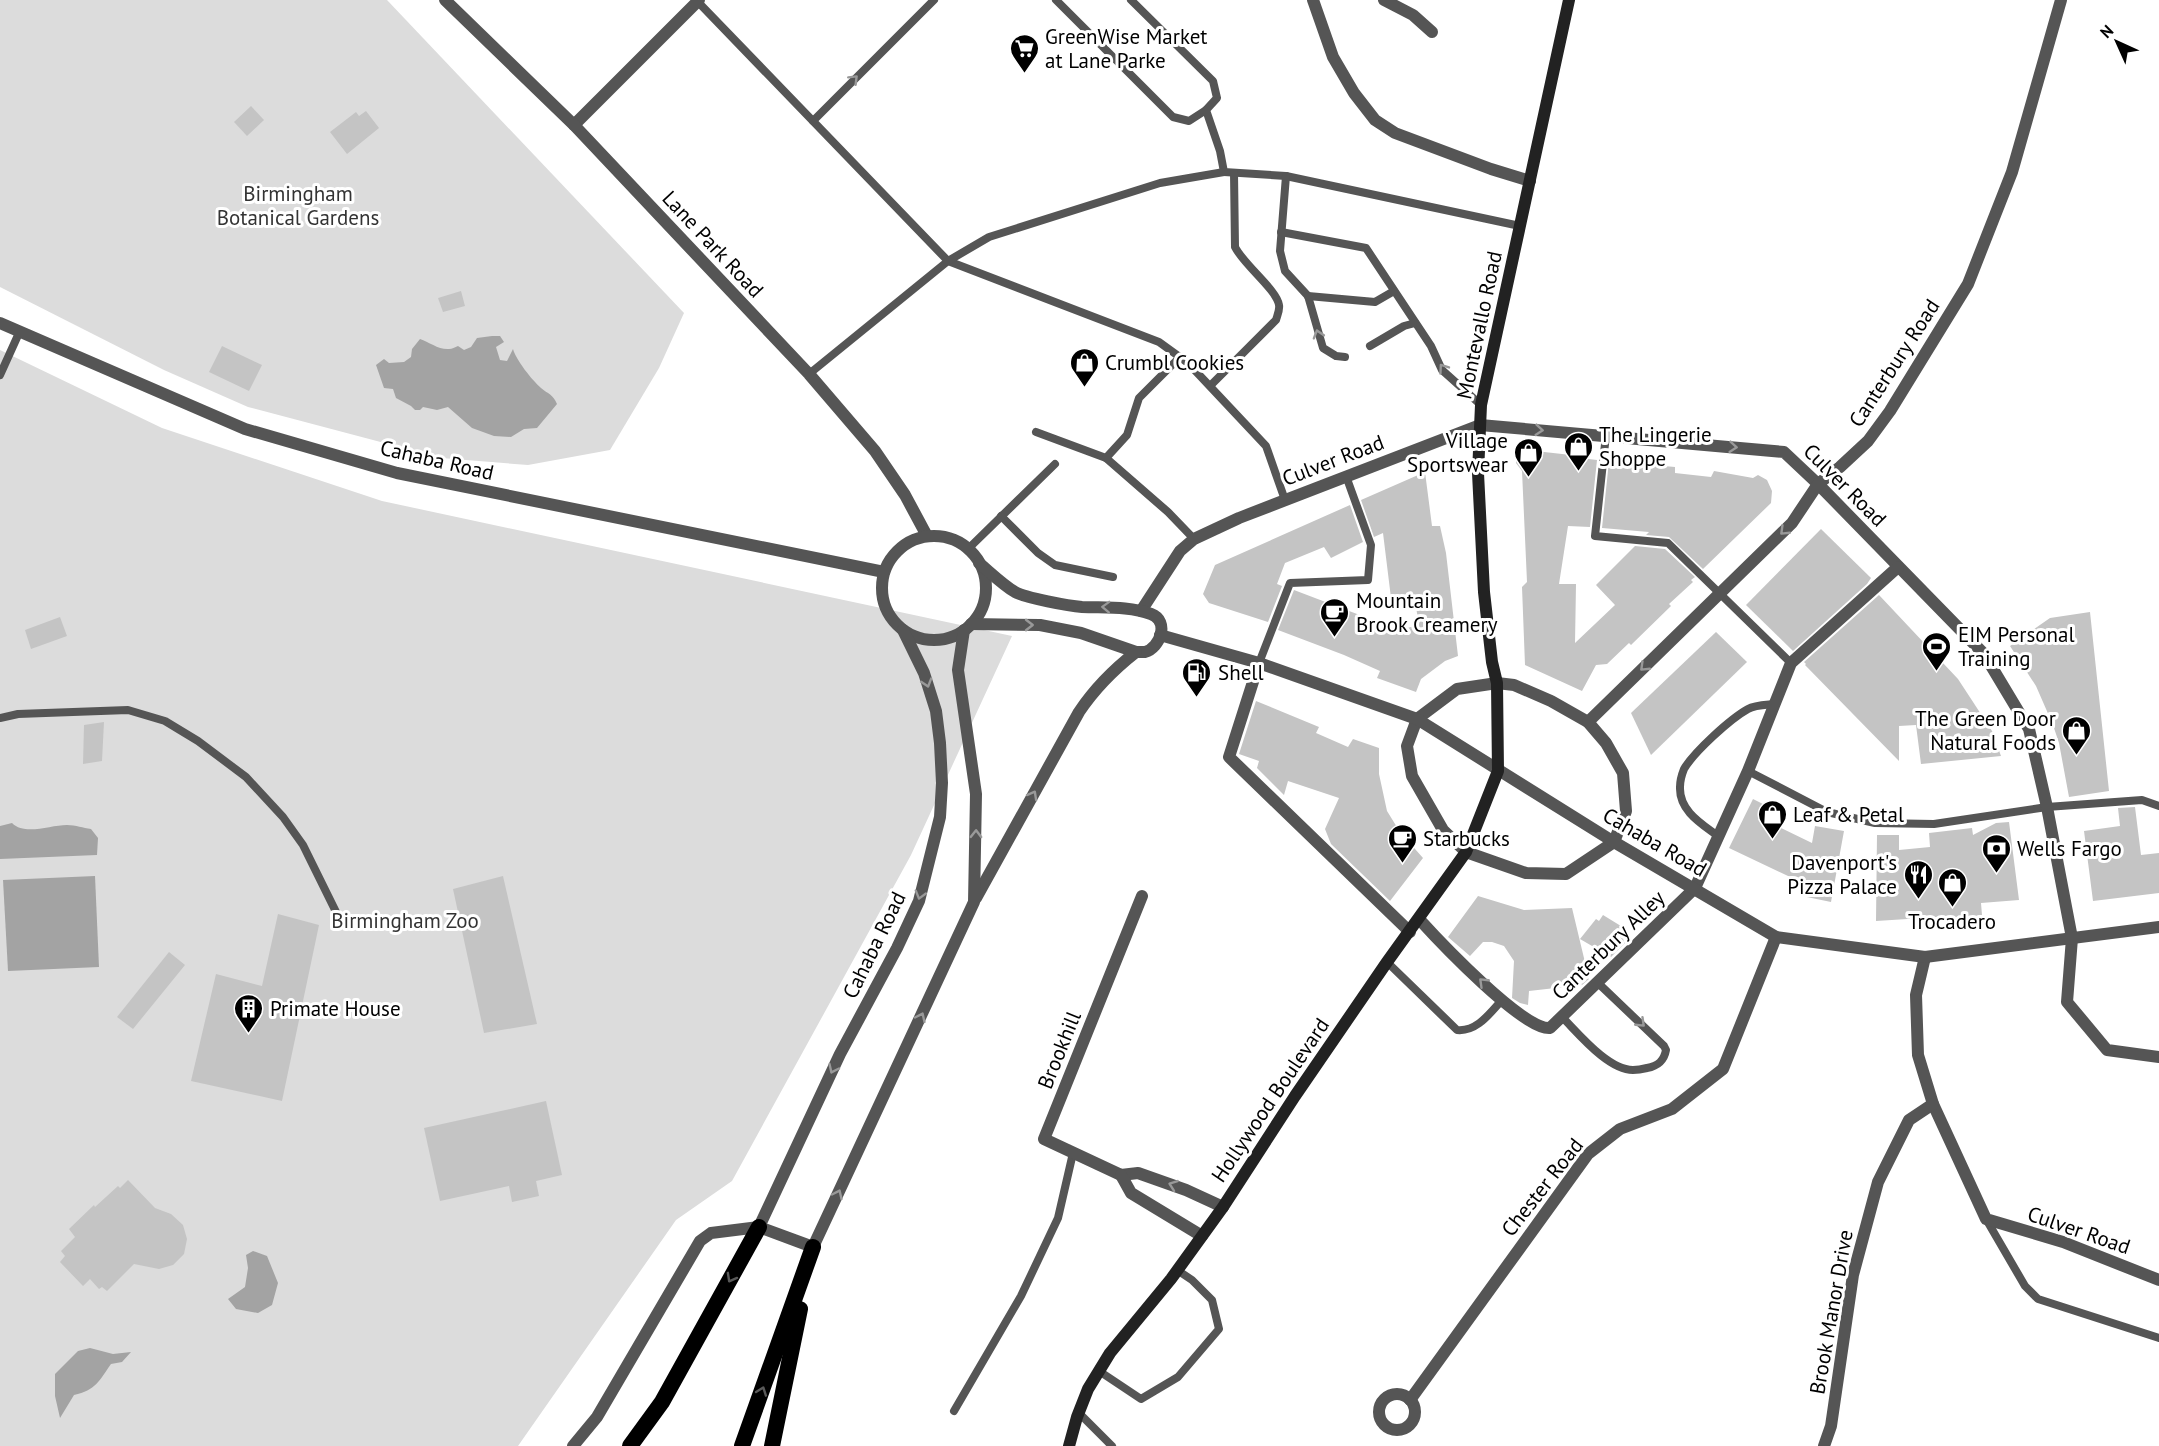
<svg xmlns="http://www.w3.org/2000/svg" width="2159" height="1446" viewBox="0 0 2159 1446" font-family="'PT Sans',sans-serif">
<style>
.green{fill:#dcdcdc}
.water{fill:#a3a3a3}
.building{fill:#c4c4c4}
.lines{fill:none;stroke-linecap:round;stroke-linejoin:round}
.service{stroke:#555;stroke-width:8}
.minor{stroke:#555;stroke-width:12}
.tertiary{stroke:#555;stroke-width:12}
.secondary{stroke:#222;stroke-width:12}
.trunk{stroke:#000;stroke-width:16}
.oneway{stroke:#999}
.oneway2{stroke:#595959}
.labels{text-anchor:middle;dominant-baseline:central;stroke-width:6;stroke-linejoin:round;paint-order:stroke}
.poi-label{font-size:21px;fill:#000;stroke:#fff;text-anchor:start}
.park-label{font-size:21px;fill:#333;stroke:#fff}
.street-label{font-size:21px;fill:#000;stroke:#fff}
</style>
<rect width="100%" height="100%" fill="#fff"/>
<g class="green">
<polygon points="0,0 387,0 684,313 659,368 610,450 528,465 441,458 248,407 164,370 0,287"/>
<polygon points="0,350 162,428 382,501 1012,636 911,855 732,1181 676,1220 518,1446 0,1446"/>
</g>
<g class="water">
<path d="M492,336H500L504,342L496,347L500,360L507,361L513,349C516,360 532,380 541,388C548,394 553,394 557,404L537,428L524,429L511,437L494,436L472,428L448,407L437,410L423,407L420,410H415L411,406L396,398L393,389L384,388L376,365L384,359L389,363L404,362L411,357L412,349L420,339C429,342 439,350 449,349C452,349 455,347 458,346L464,350L471,347L477,338Z"/>
<path d="M12,823C25,836 50,825 67,825C76,825 83,828 91,829L98,838L97,855L0,859V826Z"/>
<polygon points="95,876 99,967 8,971 3,880"/>
<polygon points="253,1251 267,1256 278,1283 272,1305 258,1313 236,1309 228,1299 245,1287 248,1268 246,1255"/>
<path d="M90,1348L113,1354L131,1352L122,1362L111,1364C99,1381 96,1390 74,1395L60,1418L55,1396V1374L78,1351Z"/>
</g>
<g class="building">
<polygon points="251,106 264,120 247,136 234,122"/>
<polygon points="366,111 379,128 347,154 330,132 356,112 359,116"/>
<polygon points="461,291 465,306 443,312 438,298"/>
<polygon points="222,346 262,365 249,391 209,372"/>
<polygon points="1517,449 1580,456 1580,458 1597,460 1590,527 1568,526 1559,584 1576,584 1575,643 1615,605 1596,585 1635,546 1665,549 1695,577 1691,580 1693,582 1669,604 1671,606 1631,645 1629,643 1607,664 1596,665 1582,691 1525,665 1522,587 1527,582 1522,471 1516,463"/>
<polygon points="1609,461 1675,467 1675,473 1711,477 1714,471 1753,478 1758,475 1767,480 1772,491 1771,503 1703,569 1669,537 1646,535 1649,532 1602,528"/>
<polygon points="1425,472 1432,526 1440,526 1446,553 1458,656 1445,661 1421,679 1416,692 1377,678 1380,671 1344,655 1278,630 1294,590 1399,630 1419,625 1414,595 1391,598 1383,533 1374,537 1361,500"/>
<polygon points="1350,505 1363,542 1331,558 1324,547 1285,563 1277,584 1282,586 1268,622 1209,603 1203,594 1215,565"/>
<polygon points="1821,529 1871,578 1867,584 1793,651 1746,605"/>
<polygon points="1879,595 1958,679 1992,731 2001,756 1921,764 1916,725 1899,726 1899,761 1805,665 1806,664 1804,662"/>
<polygon points="2090,612 2109,791 2069,797 2059,743 2053,725 2036,686 2010,646 2050,618"/>
<polygon points="60,617 67,636 31,649 25,630"/>
<polygon points="1716,632 1747,662 1651,755 1631,713"/>
<polygon points="1256,701 1319,727 1316,733 1348,747 1353,739 1379,748 1379,774 1387,811 1400,832 1423,858 1390,901 1331,844 1325,829 1339,798 1288,781 1284,795 1257,768 1259,761 1239,754"/>
<polygon points="104,722 102,761 83,764 84,725"/>
<polygon points="1753,799 1775,810 1769,822 1812,843 1815,826 1844,831 1831,902 1802,896 1805,884 1729,848"/>
<polygon points="2135,807 2141,855 2159,853 2159,893 2093,901 2084,831 2120,826 2118,808"/>
<polygon points="2009,822 2019,900 1981,903 1982,915 1939,921 1939,917 1876,921 1877,835 1899,835 1899,850 1930,847 1929,833 1972,828 1973,835 1996,823"/>
<polygon points="503,876 537,1024 484,1033 453,889"/>
<polygon points="1478,896 1524,910 1572,908 1589,979 1582,985 1529,991 1528,1005 1520,1003 1512,998 1514,961 1504,946 1492,942 1483,942 1470,956 1448,937"/>
<polygon points="278,914 319,925 282,1101 191,1081 216,974 262,986"/>
<polygon points="1603,915 1629,931 1623,940 1626,942 1611,957 1580,939 1596,919 1599,921"/>
<polygon points="169,952 185,965 133,1029 117,1017"/>
<polygon points="546,1101 562,1175 536,1181 539,1196 512,1202 509,1186 440,1201 424,1128"/>
<polygon points="128,1180 155,1208 171,1214 183,1225 187,1239 184,1254 173,1265 159,1269 134,1264 107,1291 102,1287 99,1289 90,1279 83,1286 60,1262 65,1256 61,1251 75,1237 69,1229 94,1205 95,1207 118,1186 120,1188"/>
</g>
<g class="lines">
<g class="service">
<polyline points="1056,0 1173,117 1189,121 1206,110"/>
<polyline points="1131,0 1213,81 1217,98 1206,110 1220,151 1224,172 1286,176 1520,226"/>
<polyline points="698,2 948,261 1159,342 1188,363 1266,446 1285,500"/>
<polyline points="813,121 934,0"/>
<polyline points="1286,176 1280,251 1285,271 1308,296 1323,348 1336,356 1345,357"/>
<polyline points="1281,232 1366,248 1431,346 1442,370 1481,405"/>
<polyline points="1308,296 1375,302 1394,291"/>
<polyline points="1370,346 1404,326 1415,323"/>
<polyline points="809,374 948,261 989,237 1160,183 1224,172"/>
<polyline points="0,375 19,333"/>
<path d="M1211,385L1276,320C1277,316 1280,310 1279,305C1277,290 1244,265 1235,247L1234,173"/>
<polyline points="1036,432 1106,458 1168,512 1194,539"/>
<polyline points="1606,435 1595,536 1668,543 1791,663"/>
<polyline points="1106,458 1127,435 1139,398 1180,357"/>
<polyline points="1001,516 1038,553 1055,565 1113,577"/>
<polyline points="968,549 1055,464"/>
<polyline points="1259,663 1290,583 1368,580 1371,545 1346,476"/>
<polyline points="0,718 18,714 128,710 165,721 198,741 246,777 283,817 303,845 340,920"/>
<polyline points="1748,771 1827,812 1875,823 1934,824 2047,807 2142,800 2159,806"/>
<path d="M1718,836C1702,824 1679,811 1680,787C1680,782 1682,774 1684,769C1694,752 1730,719 1748,709C1755,705 1766,705 1775,704"/>
<path d="M1387,962L1457,1030C1477,1032 1490,1013 1502,1000"/>
<path d="M1562,1017C1579,1034 1608,1070 1633,1070C1638,1070 1643,1069 1647,1068C1658,1066 1664,1061 1666,1050L1664,1046L1598,983"/>
<polyline points="1986,1219 2025,1286 2038,1299 2159,1338"/>
<polyline points="1099,1371 1141,1399 1178,1377 1219,1329 1212,1300 1192,1280 1177,1270"/>
<polyline points="954,1411 1021,1296 1058,1218 1073,1153"/>
<polyline points="1078,1412 1112,1446"/>
</g>
<g class="minor">
<polyline points="1313,0 1333,57 1354,93 1375,120 1395,133 1491,169 1530,181"/>
<polyline points="1384,0 1413,15 1432,32"/>
<polyline points="574,125 699,0"/>
<polyline points="1480,425 1784,452 1818,484 1984,654 2029,729 2047,807 2072,938 2067,1002 2107,1050 2159,1057"/>
<polyline points="1259,663 1229,757 1410,932"/>
<polygon points="1497,683 1514,685 1551,701 1588,722 1606,743 1623,773 1626,811 1614,842 1566,874 1526,873 1466,852 1443,830 1412,776 1407,746 1417,719 1457,689"/>
<polyline points="1588,722 1792,523 1818,484 1840,467 1868,441 1890,411 1968,284 2012,172 2061,0"/>
<polyline points="1142,896 1044,1139 1121,1175 1138,1173 1186,1190 1223,1207"/>
<path d="M1419,919C1439,941 1524,1031 1550,1028L1695,888L1748,771L1791,663L1898,567"/>
<polyline points="1925,957 1916,995 1918,1055 1933,1104 1986,1219 2063,1242 2159,1280"/>
<polyline points="1121,1175 1131,1193 1202,1236"/>
<circle cx="1397" cy="1412" r="18"/>
<polyline points="1410,1400 1588,1154 1620,1129 1672,1109 1723,1069 1776,937"/>
<polyline points="1824,1446 1831,1426 1853,1275 1878,1182 1909,1120 1933,1104"/>
</g>
<g class="tertiary">
<polyline points="445,0 574,125 809,374 875,451 905,495 927,536"/>
<polyline points="0,323 245,429 397,473 884,572"/>
<circle cx="934" cy="588" r="52"/>
<polyline points="1141,611 1180,551 1194,539 1239,518 1480,425"/>
<path d="M971,624L1040,625L1081,633L1136,652C1136,652 1144,652 1145,652C1160,648 1170,621 1151,614C1129,606 1105,608 1082,607C1069,606 1026,598 1015,592C1002,584 991,573 979,563"/>
<polyline points="1160,635 1259,663 1417,719 1614,842 1776,937 1925,957 2159,927"/>
<path d="M976,898L1079,712C1095,688 1113,670 1136,652"/>
<polyline points="759,1227 840,1054 897,948 919,901 940,817 942,783 940,743 936,711 924,673 903,630"/>
<polyline points="573,1446 597,1417 700,1241 711,1233 759,1227 813,1247 974,902 976,794 958,670 964,630"/>
</g>
<polyline class="secondary" points="1069,1446 1077,1417 1088,1389 1110,1353 1171,1279 1223,1207 1295,1096 1387,962 1466,852 1498,771 1497,683 1492,662 1484,592 1478,473 1481,405 1569,0"/>
<g class="trunk">
<polyline points="630,1446 662,1402 759,1227"/>
<polyline points="742,1446 813,1247"/>
<polyline points="772,1446 800,1309"/>
</g>
</g>
<defs><path id="oneway-chevron" d="M-2-3.5L2.5 0L-2 3.5" fill="none" stroke-width="1.6" stroke-linecap="round" stroke-linejoin="round" transform="scale(1.5)"/></defs>
<g class="oneway">
<use href="#oneway-chevron" transform="translate(854 79) rotate(-45)"/>
<use href="#oneway-chevron" transform="translate(1318 334) rotate(-107)"/>
<use href="#oneway-chevron" transform="translate(1443 368) rotate(-125)"/>
<use href="#oneway-chevron" transform="translate(1539 430) rotate(5)"/>
<use href="#oneway-chevron" transform="translate(1733 447) rotate(5)"/>
<use href="#oneway-chevron" transform="translate(1784 531) rotate(136)"/>
<use href="#oneway-chevron" transform="translate(1106 607) rotate(-178)"/>
<use href="#oneway-chevron" transform="translate(1029 625)"/>
<use href="#oneway-chevron" transform="translate(1644 667) rotate(136)"/>
<use href="#oneway-chevron" transform="translate(927 683) rotate(73)"/>
<use href="#oneway-chevron" transform="translate(1033 795) rotate(-61)"/>
<use href="#oneway-chevron" transform="translate(976 834) rotate(-89)"/>
<use href="#oneway-chevron" transform="translate(920 895) rotate(106)"/>
<use href="#oneway-chevron" transform="translate(1483 982) rotate(-136)"/>
<use href="#oneway-chevron" transform="translate(921 1017) rotate(-65)"/>
<use href="#oneway-chevron" transform="translate(1641 1023) rotate(44)"/>
<use href="#oneway-chevron" transform="translate(833 1069) rotate(115)"/>
<use href="#oneway-chevron" transform="translate(1173 1185) rotate(-160)"/>
<use href="#oneway-chevron" transform="translate(838 1194) rotate(-65)"/>
</g>
<g class="oneway2">
<use href="#oneway-chevron" transform="translate(731 1278) rotate(119)"/>
<use href="#oneway-chevron" transform="translate(762 1391) rotate(-70)"/>
</g>
<defs>
<symbol id="supermarket-pin" viewBox="-11 -11 22 30"><path d="M0 17L-7.5 6A9.5 9.5 0 1 1 7.5 6Z" fill="#000" stroke="#fff"/><path d="M-6-5.5h2.5l.6 2H6L4.5 2H-2.5L-4.4-4H-6ZM-1.5 3.2a1.3 1.3 0 1 0 .1 0ZM3 3.2a1.3 1.3 0 1 0 .1 0Z" fill="#fff"/></symbol>
<symbol id="shop-pin" viewBox="-11 -11 22 30"><path d="M0 17L-7.5 6A9.5 9.5 0 1 1 7.5 6Z" fill="#000" stroke="#fff"/><path d="M-5-2.5h2.3a2.7 3.5 0 0 1 5.4 0H5L5.5 6h-11ZM-1.5-2.5h3a1.5 2.3 0 0 0-3 0Z" fill="#fff"/></symbol>
<symbol id="cafe-pin" viewBox="-11 -11 22 30"><path d="M0 17L-7.5 6A9.5 9.5 0 1 1 7.5 6Z" fill="#000" stroke="#fff"/><path d="M-5.5-4.5H6V0H3Q3 3.5 0 3.5H-2.5Q-5.5 3.5-5.5 0ZM3-3.2v2h1.7v-2ZM-6 4.5H4V6H-6Z" fill="#fff"/></symbol>
<symbol id="stadium-pin" viewBox="-11 -11 22 30"><path d="M0 17L-7.5 6A9.5 9.5 0 1 1 7.5 6Z" fill="#000" stroke="#fff"/><path d="M0-5a6.5 5 0 1 0 0 10a6.5 5 0 1 0 0-10ZM-3.5-1.8h7v3.6h-7Z" fill="#fff"/></symbol>
<symbol id="fuel-pin" viewBox="-11 -11 22 30"><path d="M0 17L-7.5 6A9.5 9.5 0 1 1 7.5 6Z" fill="#000" stroke="#fff"/><path d="M-5.5-6h7V0h2V4h1.3V-2.5L3-4.5l.8-.8L6-3V5H2.5V1h-1V6h-7ZM-4.2-4.7v3.2H.2V-4.7Z" fill="#fff"/></symbol>
<symbol id="bank-pin" viewBox="-11 -11 22 30"><path d="M0 17L-7.5 6A9.5 9.5 0 1 1 7.5 6Z" fill="#000" stroke="#fff"/><path d="M-6-4H6V4H-6ZM0-2.3a2.3 2.3 0 1 0 0 4.6a2.3 2.3 0 1 0 0-4.6Z" fill="#fff"/></symbol>
<symbol id="restaurant-pin" viewBox="-11 -11 22 30"><path d="M0 17L-7.5 6A9.5 9.5 0 1 1 7.5 6Z" fill="#000" stroke="#fff"/><path d="M-5-6h1v4h1v-4h1v4h1v-4h1v5L-1.5 .5V6h-2V.5L-5-1ZM5-6V6H3V1.5H1.5Q1.5-4 5-6Z" fill="#fff"/></symbol>
<symbol id="building-pin" viewBox="-11 -11 22 30"><path d="M0 17L-7.5 6A9.5 9.5 0 1 1 7.5 6Z" fill="#000" stroke="#fff"/><path d="M-4-6H4V6H1V3H-1V6H-4ZM-2.5-4.3h1.7v1.8h-1.7ZM.8-4.3h1.7v1.8H.8ZM-2.5-1h1.7V.8h-1.7ZM.8-1h1.7V.8H.8Z" fill="#fff"/></symbol>
</defs>
<g fill-rule="evenodd">
<use href="#supermarket-pin" x="1008" y="32" width="33" height="45"/>
<use href="#shop-pin" x="1068" y="346" width="33" height="45"/>
<use href="#shop-pin" x="1562" y="430" width="33" height="45"/>
<use href="#shop-pin" x="1512" y="436" width="33" height="45"/>
<use href="#cafe-pin" x="1318" y="596" width="33" height="45"/>
<use href="#stadium-pin" x="1920" y="630" width="33" height="45"/>
<use href="#fuel-pin" x="1180" y="656" width="33" height="45"/>
<use href="#shop-pin" x="2060" y="714" width="33" height="45"/>
<use href="#shop-pin" x="1756" y="798" width="33" height="45"/>
<use href="#cafe-pin" x="1386" y="822" width="33" height="45"/>
<use href="#bank-pin" x="1980" y="832" width="33" height="45"/>
<use href="#restaurant-pin" x="1902" y="858" width="33" height="45"/>
<use href="#shop-pin" x="1936" y="866" width="33" height="45"/>
<use href="#building-pin" x="232" y="992" width="33" height="45"/>
</g>
<g class="labels">
<g class="poi-label">
<text x="1045" y="36">GreenWise Market<tspan x="1045" dy="24">at Lane Parke</tspan></text>
<text x="1105" y="362">Crumbl Cookies</text>
<text x="1599" y="434">The Lingerie<tspan x="1599" dy="24">Shoppe</tspan></text>
<text x="1508" y="440" text-anchor="end">Village<tspan x="1508" dy="24">Sportswear</tspan></text>
<text x="1356" y="600">Mountain<tspan x="1356" dy="24">Brook Creamery</tspan></text>
<text x="1958" y="634">EIM Personal<tspan x="1958" dy="24">Training</tspan></text>
<text x="1218" y="672">Shell</text>
<text x="2056" y="718" text-anchor="end">The Green Door<tspan x="2056" dy="24">Natural Foods</tspan></text>
<text x="1793" y="814">Leaf &amp; Petal</text>
<text x="1423" y="838">Starbucks</text>
<text x="2017" y="848">Wells Fargo</text>
<text x="1897" y="862" text-anchor="end">Davenport's<tspan x="1897" dy="24">Pizza Palace</tspan></text>
<text x="1952" y="921" text-anchor="middle">Trocadero</text>
<text x="270" y="1008">Primate House</text>
</g>
<g class="park-label">
<text x="298" y="193">Birmingham<tspan x="298" dy="24">Botanical Gardens</tspan></text>
<text x="405" y="920">Birmingham Zoo</text>
</g>
<g class="street-label">
<text transform="translate(713 244) rotate(47)">Lane Park Road</text>
<text transform="translate(1479 325) rotate(-78)">Montevallo Road</text>
<text transform="translate(1894 363) rotate(-57)">Canterbury Road</text>
<text transform="translate(437 460) rotate(13)">Cahaba Road</text>
<text transform="translate(1333 460) rotate(-21)">Culver Road</text>
<text transform="translate(1845 485) rotate(45)">Culver Road</text>
<text transform="translate(1655 842) rotate(30)">Cahaba Road</text>
<text transform="translate(874 945) rotate(-64)">Cahaba Road</text>
<text transform="translate(1608 945) rotate(-44)">Canterbury Alley</text>
<text transform="translate(1059 1050) rotate(-68)">Brookhill</text>
<text transform="translate(1270 1100) rotate(-56)">Hollywood Boulevard</text>
<text transform="translate(1542 1187) rotate(-52)">Chester Road</text>
<text transform="translate(2079 1230) rotate(19)">Culver Road</text>
<text transform="translate(1831 1312) rotate(-80)">Brook Manor Drive</text>
</g>
</g>
<g transform="translate(2117 42) rotate(315)" stroke="#ffffff" stroke-width="4.5" paint-order="stroke">
<path d="M0-4.5L10 22L0 15L-10 22Z" fill="#000000"/>
<text y="-9" font-size="16" font-weight="bold" text-anchor="middle" fill="#000000">N</text>
</g>
</svg>
